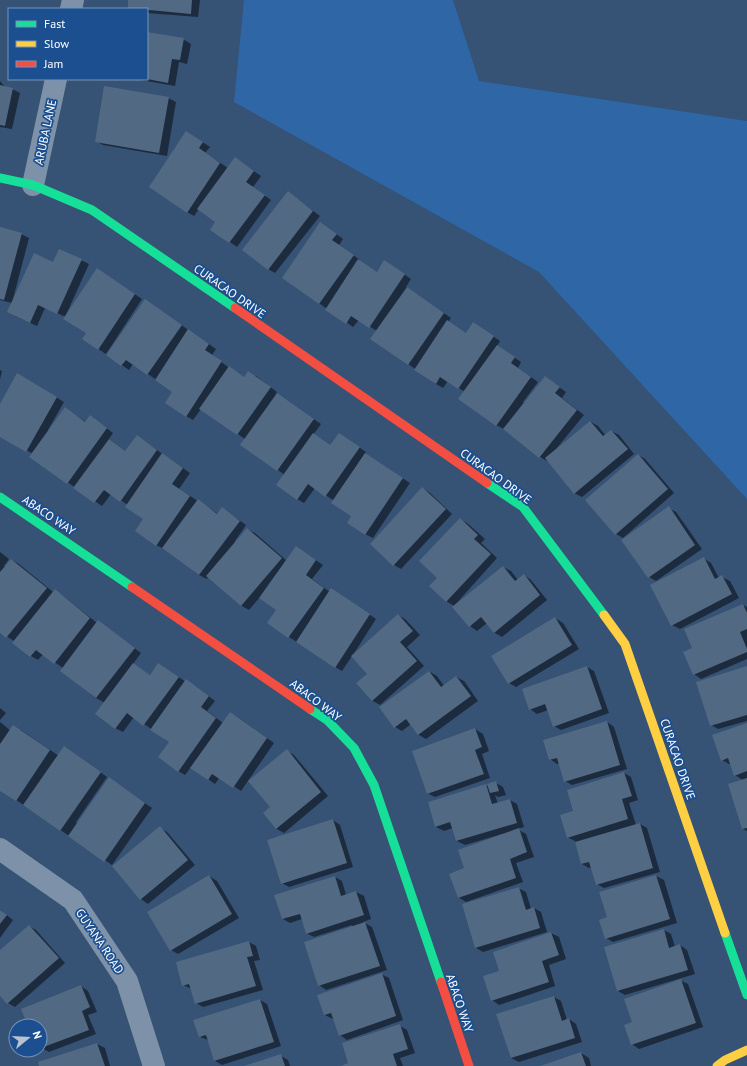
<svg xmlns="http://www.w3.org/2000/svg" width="747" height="1066" viewBox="0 0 747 1066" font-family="'PT Sans',sans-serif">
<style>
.green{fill:#2f66a5}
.shadow{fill:#0007}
.building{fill:#526984}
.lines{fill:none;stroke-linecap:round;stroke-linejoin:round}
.street{stroke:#7d92a8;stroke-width:22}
.fast{stroke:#16e098;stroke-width:9}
.slow{stroke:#ffcf43;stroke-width:9}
.jam{stroke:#f24e42;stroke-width:9}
.labels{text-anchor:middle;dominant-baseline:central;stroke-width:3.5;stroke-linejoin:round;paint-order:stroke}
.street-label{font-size:12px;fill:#fff;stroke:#1b4f8f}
</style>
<rect width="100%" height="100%" fill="#365274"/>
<polygon class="green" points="244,0 453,0 479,81 747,121 747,499 539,272 234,102"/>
<g class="shadow">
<polygon points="129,0 200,0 198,17 147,13 147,9 131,9 129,8"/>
<polygon points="147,33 183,39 191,44 187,64 179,62 175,86 135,79 147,79"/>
<polygon points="0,81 5,87 12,89 20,93 12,129 0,127"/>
<polygon points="168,98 176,102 167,156 103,145 96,141"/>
<polygon points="187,132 210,147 205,153 228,168 242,163 261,176 253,187 271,200 237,247 211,229 217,222 199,209 194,216 187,212"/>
<polygon points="288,192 320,216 275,273 268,269"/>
<polygon points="0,228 21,234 29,238 13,299 53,264 60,250 89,264 66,315 105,274 142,299 106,354 83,339 87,333 66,317 45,308 37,326 15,316 12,303 0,300"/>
<polygon points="328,228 343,239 339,245 360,260 359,261 378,273 392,266 411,279 406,287 451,318 448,322 467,334 481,328 500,341 497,346 521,362 518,368 538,382 523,402 524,403 545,377 566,392 562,398 584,415 556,449 591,422 598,426 606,436 611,431 619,435 634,454 582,497 574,493 548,460 547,461 540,457 504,429 496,425 465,392 448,381 443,388 436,384 372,338 377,331 359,320 353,327 283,278"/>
<polygon points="145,300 216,349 212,355 228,367 245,378 256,376 277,392 276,394 321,424 313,435 331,446 346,438 366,452 365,454 410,483 373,538 365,534 353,516 333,500 315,488 304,503 297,499 285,475 241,445 245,439 201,409 193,420 186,416 173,391 133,364 129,370 107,355"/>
<polygon points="0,370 2,371 0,379"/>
<polygon points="18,375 64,402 48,430 49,431 72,413 86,422 97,421 113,433 109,439 126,452 144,441 190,473 179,489 198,501 205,505 218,514 222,508 246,525 235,541 236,543 247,529 255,533 287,561 304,552 323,565 312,579 330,592 339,594 376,619 353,655 398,615 405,619 420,635 407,647 424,666 380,705 373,701 357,683 368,674 352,656 342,671 335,667 289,637 269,622 278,610 260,597 249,610 242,606 208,577 207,579 199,575 164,548 164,549 156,545 144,519 128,505 111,494 102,506 31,457 33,454 0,435 0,406"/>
<polygon points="638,455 645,459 674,493 623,538 616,534"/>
<polygon points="422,488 430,493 452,514 401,569 394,565 371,544"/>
<polygon points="669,508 676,512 702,549 656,581 649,577"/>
<polygon points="460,519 467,523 485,539 481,543 497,558 454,606 446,601 438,578"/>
<polygon points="0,552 9,559 4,566 6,567 12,560 19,564 53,592 55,590 62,595 97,623 98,621 105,626 141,653 133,664 150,675 159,664 186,682 194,685 215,701 207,711 223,723 237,717 274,743 241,791 220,777 215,784 191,767 185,775 178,771 170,742 134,717 123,732 115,728 105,703 96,698 61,670 63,668 43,654 38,660 31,656 14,643 14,641 0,632"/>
<polygon points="703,558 711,563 719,578 722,577 730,581 739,598 680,629 672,625"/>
<polygon points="503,567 511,571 518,580 524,575 531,580 547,600 502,637 495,633 487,623 477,631 470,626"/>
<polygon points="743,605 747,607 747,659 701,679 694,674 694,649"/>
<polygon points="555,618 563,623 579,649 516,687 509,683"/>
<polygon points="587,667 594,671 609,713 561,730 554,726 548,710 537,714 530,709"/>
<polygon points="747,667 747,721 718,729 711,725"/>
<polygon points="430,672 437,676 444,686 456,677 464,681 478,701 426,739 419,735 411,724 402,731 395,727"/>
<polygon points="0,708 6,713 0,720"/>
<polygon points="0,722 11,731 21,730 59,756 65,747 107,777 76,822 77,824 116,783 152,808 112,865 0,789"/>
<polygon points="607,722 614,727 627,769 572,785 565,781 560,763 557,764 550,759"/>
<polygon points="747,724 747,831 743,829 744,781 735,775 731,764 729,764 722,760"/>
<polygon points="475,729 483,734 489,751 482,754 490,778 435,797 427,793"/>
<polygon points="287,751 294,755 328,796 284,833 277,829 264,813 271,808"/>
<polygon points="624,773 631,777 638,800 629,803 636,825 640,824 647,828 660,872 604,888 597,884 592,867 589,868 582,864 575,841 567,837 574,812"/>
<polygon points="496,783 503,787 506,795 498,797 495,795 498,804 510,800 517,804 524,827 517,829 526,834 534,857 516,863 523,882 466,902 458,897 466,869 502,835 502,834 465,845 457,841 453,828 444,831 436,827 429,802 486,785 489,787"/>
<polygon points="333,820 340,825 353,867 289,887 282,883"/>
<polygon points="160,828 167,832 195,865 148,904 141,899 114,867"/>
<polygon points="209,876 217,881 239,918 178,954 171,950"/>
<polygon points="656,876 664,880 677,923 613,942 606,938 608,918"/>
<polygon points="335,877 342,881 346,895 356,892 364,896 371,919 363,922 372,927 387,970 326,990 319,985 353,927 352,925 314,937 306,933 302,919 290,923 283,919"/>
<polygon points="518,888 526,892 531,909 534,908 541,912 547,932 483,952 476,948"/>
<polygon points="0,910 13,920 0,938"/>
<polygon points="29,926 36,930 65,963 15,1007 8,1003 0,994 0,952"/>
<polygon points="664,930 671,934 675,947 680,945 687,950 695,974 625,995 618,991"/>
<polygon points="551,933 559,937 566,959 549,965 555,986 499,1005 492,1000 501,971"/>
<polygon points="249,942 256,946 260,960 254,961 263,990 203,1007 196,1003 192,989 183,985"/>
<polygon points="381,974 389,978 403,1020 347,1040 340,1035 334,1018 333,1019 325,1015"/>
<polygon points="680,980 688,984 703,1027 639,1049 632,1044"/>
<polygon points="81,986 88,991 97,1012 88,1015 96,1034 49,1052 42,1048 40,1043 40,1026 29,1026"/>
<polygon points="554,997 561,1001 567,1020 569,1019 576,1024 582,1042 519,1062 511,1058"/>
<polygon points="260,1000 267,1004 281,1046 222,1065 215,1061 208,1040 200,1037"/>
<polygon points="400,1026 407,1030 415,1053 400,1058 403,1066 343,1066 349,1064"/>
<polygon points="97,1044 105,1048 110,1066 40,1066"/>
<polygon points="581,1053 589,1058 591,1066 542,1066"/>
<polygon points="281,1056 288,1060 290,1066 246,1066"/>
</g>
<g class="building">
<polygon points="128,0 192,0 191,14 128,8"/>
<polygon points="147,32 184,38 180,60 172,59 168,83 147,79"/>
<polygon points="0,85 13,88 5,126 0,125"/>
<polygon points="104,86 169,97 159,153 95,142"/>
<polygon points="186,131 203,142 199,148 220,163 187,213 149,187"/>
<polygon points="235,157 254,171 246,182 265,195 229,243 210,230 215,222 197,209"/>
<polygon points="288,191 313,211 268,270 242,250"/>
<polygon points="320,222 337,234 332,240 354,255 319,304 282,278"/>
<polygon points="0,227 22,233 4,300 0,299"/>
<polygon points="59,249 82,259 57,314 38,305 30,323 7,312 34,253 53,262"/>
<polygon points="358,259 377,272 384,260 405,274 369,328 351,316 346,324 325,310"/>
<polygon points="97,268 135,294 98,350 82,339 86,333 63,319"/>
<polygon points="407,287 444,313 408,365 370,339"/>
<polygon points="145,299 182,325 147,375 126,360 121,366 106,355"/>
<polygon points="447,320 466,333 473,322 494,336 458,389 440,377 436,384 414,370"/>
<polygon points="188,329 209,344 205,350 222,361 186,417 165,403 172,392 155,380"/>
<polygon points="497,345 515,357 511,363 531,377 496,426 458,399"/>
<polygon points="229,366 244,377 248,371 271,387 237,435 199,409"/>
<polygon points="17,373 57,397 26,452 0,437 0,404"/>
<polygon points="545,376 560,387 555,393 577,410 539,458 503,429"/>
<polygon points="277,393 314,419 277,471 240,445"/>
<polygon points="65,407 85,422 90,415 107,428 67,484 29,457"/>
<polygon points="590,421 603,436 611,430 628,449 574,494 545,458"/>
<polygon points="313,433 330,445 339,433 360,447 325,497 308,484 297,500 276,485"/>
<polygon points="137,435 157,450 120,502 104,490 94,503 73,488 109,439 125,451"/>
<polygon points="162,453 183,468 172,484 190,496 156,546 135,531 143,519 125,507"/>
<polygon points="365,453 403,478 365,535 347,523 351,516 331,503"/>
<polygon points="638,454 668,489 615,535 585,500"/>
<polygon points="422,487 446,509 393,566 370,544"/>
<polygon points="198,499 217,514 222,507 240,521 199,575 162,548"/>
<polygon points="669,506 695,545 648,578 621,540"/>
<polygon points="460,518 478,535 474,539 491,554 446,602 429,586 437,578 419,561"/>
<polygon points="247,528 282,558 241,606 206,576"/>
<polygon points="296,546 316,560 306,575 324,588 288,638 267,623 276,610 259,598"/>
<polygon points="704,557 715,579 722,575 732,594 671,626 650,585"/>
<polygon points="11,559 47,588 6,638 0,633 0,572"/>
<polygon points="503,566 515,581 524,574 540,595 494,633 481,617 469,627 452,607"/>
<polygon points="331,588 370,614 335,668 296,642"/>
<polygon points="55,589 90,618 54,664 36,650 30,657 12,643"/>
<polygon points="743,604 747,613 747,629 740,632 747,649 747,652 693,675 683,652 692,648 684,629"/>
<polygon points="398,614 413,631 400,642 417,661 372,701 356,683 367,674 351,656"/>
<polygon points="555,617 572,645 508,684 491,656"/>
<polygon points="98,620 135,648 96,698 60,671"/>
<polygon points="133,663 150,675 158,663 179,677 143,726 127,713 115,729 95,714"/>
<polygon points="587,666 602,709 553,727 545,704 529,710 522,689"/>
<polygon points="747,666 747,715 710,726 696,682"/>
<polygon points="429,671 441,687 456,676 471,696 418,735 406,719 394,728 379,707"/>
<polygon points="186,679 209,696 201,707 216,718 178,772 158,757 169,742 150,730"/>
<polygon points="230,712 267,738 233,788 212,774 208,780 190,768"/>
<polygon points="607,721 620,765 564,782 557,758 549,760 543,740"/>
<polygon points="747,723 747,771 734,776 728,758 721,761 712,735"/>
<polygon points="13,725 50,750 16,801 0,791 0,744"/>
<polygon points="475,728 482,747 475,750 484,774 427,794 412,751"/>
<polygon points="64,746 101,772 60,831 23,805"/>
<polygon points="287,749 321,792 276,829 263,813 270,807 248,781"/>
<polygon points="624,772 632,796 622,799 628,819 567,838 560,815 573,811 567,790"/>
<polygon points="109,777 145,803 104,862 68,836"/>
<polygon points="747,778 747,828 742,829 728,784"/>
<polygon points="496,781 499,791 490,793 487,784"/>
<polygon points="486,784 492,804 510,799 517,823 456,841 450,822 435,827 428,802"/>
<polygon points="333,819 347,863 281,884 267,840"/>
<polygon points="640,823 653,868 596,885 589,862 581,864 575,842"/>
<polygon points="160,826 188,860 140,900 112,866"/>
<polygon points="519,828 527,852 510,859 516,878 458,898 449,874 464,868 458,850"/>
<polygon points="209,875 232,914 170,951 147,912"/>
<polygon points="656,875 670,919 605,939 599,920 607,917 599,892"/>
<polygon points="335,876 341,896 356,891 364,915 306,934 300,914 282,919 274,895"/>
<polygon points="519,887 526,910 534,907 540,928 475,948 462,904"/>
<polygon points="0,910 7,915 0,924"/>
<polygon points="365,922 380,966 318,986 304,942"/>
<polygon points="29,925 59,958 7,1004 0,996 0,950"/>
<polygon points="664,929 669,948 680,944 688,970 617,991 604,947"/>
<polygon points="551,932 559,955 542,961 549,982 491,1001 483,976 499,971 493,952"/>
<polygon points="249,941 253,956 247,957 256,986 195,1004 189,984 182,986 176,962"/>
<polygon points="382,973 396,1016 339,1036 331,1013 324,1015 317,995"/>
<polygon points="681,979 696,1023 631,1045 624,1025 632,1022 624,999"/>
<polygon points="81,985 90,1007 82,1011 89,1030 41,1048 40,1026 28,1026 21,1009"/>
<polygon points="554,996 562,1021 569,1018 575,1038 511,1058 496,1014"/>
<polygon points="260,999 274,1042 214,1061 206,1035 199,1037 193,1020"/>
<polygon points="400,1024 408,1049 393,1054 397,1066 341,1066 348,1063 342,1043"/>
<polygon points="97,1043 105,1066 39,1066 38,1062"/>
<polygon points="581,1052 586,1066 540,1066"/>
<polygon points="281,1054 285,1066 244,1066"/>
</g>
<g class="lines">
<g class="street">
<polyline points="71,9 73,0"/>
<polyline points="33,185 56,79"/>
<polyline points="0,849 73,900 127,981 154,1066"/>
</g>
<g class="fast">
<polyline points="0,178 33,185 92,210 235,308"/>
<polyline points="487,483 523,507 604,615"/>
<polyline points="0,497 132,587"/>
<polyline points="310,709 327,720 354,748 374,785 441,982"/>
<polyline points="725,933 747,995"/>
</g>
<g class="slow">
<polyline points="604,615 625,644 725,933"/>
<polyline points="717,1066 725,1060 747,1050"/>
</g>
<g class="jam">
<polyline points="235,308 487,483"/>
<polyline points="132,587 310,709"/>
<polyline points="441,982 469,1066"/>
</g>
</g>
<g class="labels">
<g class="street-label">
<text transform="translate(45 132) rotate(-78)">ARUBA LANE</text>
<text transform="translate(230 291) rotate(35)">CURACAO DRIVE</text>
<text transform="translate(496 476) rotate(36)">CURACAO DRIVE</text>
<text transform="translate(49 515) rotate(34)">ABACO WAY</text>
<text transform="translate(316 700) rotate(37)">ABACO WAY</text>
<text transform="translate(678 759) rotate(71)">CURACAO DRIVE</text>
<text transform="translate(100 941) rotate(56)">GUYANA ROAD</text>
<text transform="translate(460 1003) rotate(71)">ABACO WAY</text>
</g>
</g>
<rect x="8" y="8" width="140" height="72" fill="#1b4f8f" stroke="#7695bc"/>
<rect x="16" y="21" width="20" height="6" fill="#16e098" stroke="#7695bc"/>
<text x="44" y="28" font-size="12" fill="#ffffff">Fast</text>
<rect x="16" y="41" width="20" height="6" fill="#ffcf43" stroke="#7695bc"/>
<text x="44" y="48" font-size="12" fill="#ffffff">Slow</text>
<rect x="16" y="61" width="20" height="6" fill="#f24e42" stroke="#7695bc"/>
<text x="44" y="68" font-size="12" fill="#ffffff">Jam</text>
<g transform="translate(28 1038) rotate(72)"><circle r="19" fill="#1b4f8f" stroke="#7695bc"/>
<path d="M0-3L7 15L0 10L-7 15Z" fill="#b9c2ce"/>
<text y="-6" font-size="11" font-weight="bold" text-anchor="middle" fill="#ffffff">N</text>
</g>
</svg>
